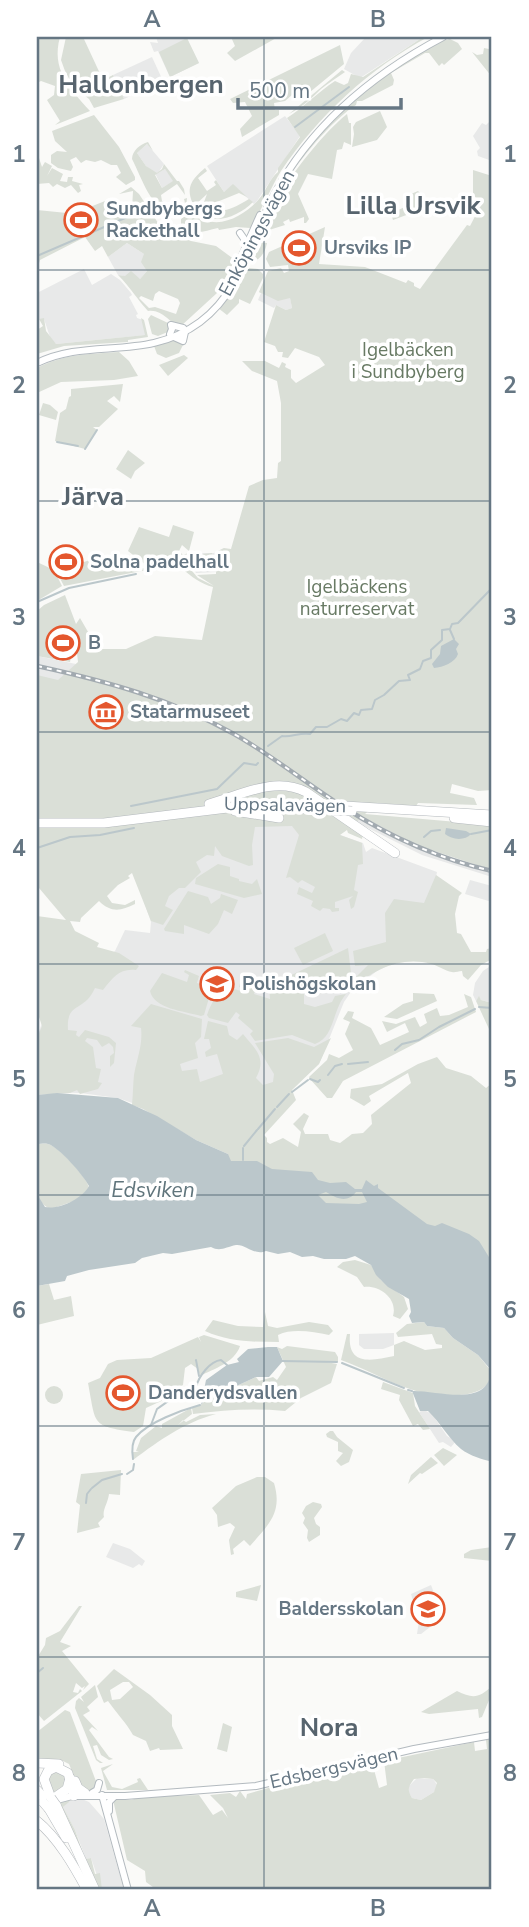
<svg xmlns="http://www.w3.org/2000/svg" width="529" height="1927" viewBox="0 0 529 1927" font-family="'Nunito Sans',sans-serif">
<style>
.built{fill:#e8e9e9}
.green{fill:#dadfd7;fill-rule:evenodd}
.water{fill:#bbc7cb;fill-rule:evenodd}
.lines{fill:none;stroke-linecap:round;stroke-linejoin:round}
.stream{stroke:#bbc7cb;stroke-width:2}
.secondary-casing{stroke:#b3babf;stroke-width:8}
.highway-casing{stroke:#b4b9bd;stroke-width:10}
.secondary{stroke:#fff;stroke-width:6}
.highway{stroke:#fff;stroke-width:9}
.rail-casing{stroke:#a2aab0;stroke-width:4.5}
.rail{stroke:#fff;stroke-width:2;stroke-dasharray:5;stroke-linecap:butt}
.highway-bridge-casing{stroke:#b4b9bd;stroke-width:10;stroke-linecap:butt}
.highway-bridge{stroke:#fff;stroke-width:9}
.grid{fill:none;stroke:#657683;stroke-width:2;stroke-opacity:0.55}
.labels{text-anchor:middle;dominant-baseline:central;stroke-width:7;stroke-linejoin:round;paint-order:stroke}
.poi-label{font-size:19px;font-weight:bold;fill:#657683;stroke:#fff;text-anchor:start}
.street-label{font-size:19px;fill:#657683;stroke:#fff}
.park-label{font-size:19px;fill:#687a64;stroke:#fff}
.water-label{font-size:21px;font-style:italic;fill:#60757c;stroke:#fff}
.district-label{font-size:26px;font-weight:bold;fill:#57646e;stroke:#fff}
.neatline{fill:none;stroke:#657683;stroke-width:2.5}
.grid-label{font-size:23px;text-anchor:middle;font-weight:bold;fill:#657683}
</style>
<rect width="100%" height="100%" fill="#fafaf8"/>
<g class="built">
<polygon points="156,37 186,37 199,63 170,77 158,51 154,52 150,42 158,43"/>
<polygon points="366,37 423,37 360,78 344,69 351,53"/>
<polygon points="152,57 163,81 124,99 113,75"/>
<polygon points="285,116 300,136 257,201 254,204 233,185 224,192 207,166"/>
<polygon points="492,119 492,161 478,156 477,151 480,148 473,136 482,123 486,125"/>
<polygon points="147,144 164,164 158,173 165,169 174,181 162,188 155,173 146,166 137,153"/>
<polygon points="127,243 144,254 147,271 140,279 118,275 108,257"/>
<polygon points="84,269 92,285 111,274 120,280 131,293 132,295 129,297 138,314 136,315 137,318 143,320 146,335 56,344 51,340 44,319 39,319 37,315 37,293"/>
<polygon points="259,292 289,292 292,308 286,310 276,305 274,308 258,300 261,293"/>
<polygon points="224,548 217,572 196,573 191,565 195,553 214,553"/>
<polygon points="37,656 81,665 374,824 436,853 492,870 492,877 422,855 356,822 37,675"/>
<polygon points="300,821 363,843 366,852 372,848 437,872 422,949 377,971 353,989 344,1002 319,1064 237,1140 118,1098 80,1093 37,1092 37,1037 42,1023 75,985 115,951 125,930 150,933 151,922 141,893 155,837"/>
<polygon points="470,880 492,886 492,902 465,894"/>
<polygon points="492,965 492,1003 481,1000 479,997 476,1001 473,995 475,983 483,971"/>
<polygon points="394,1333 394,1345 383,1349 364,1349 359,1345 359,1334"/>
<polygon points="424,1410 432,1414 447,1436 456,1441 451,1447 443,1442 439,1443 419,1412"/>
<polygon points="113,1543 130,1549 145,1561 142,1566 139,1564 133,1568 106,1557"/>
<polygon points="431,1585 443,1617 421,1634 417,1634 419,1621 411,1594"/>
<polygon points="417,1778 433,1779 438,1786 434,1792 421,1800 412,1798 408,1792 409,1786"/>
<polygon points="82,1799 89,1802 104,1819 124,1890 102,1890 91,1858 86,1859 75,1830 63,1807 70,1800"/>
</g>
<g class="green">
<path d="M37,37H60C51,69 69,88 90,111L55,125L60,121L47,100L54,95L55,86L41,81L37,83Z"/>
<polygon points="66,37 83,37 103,80 113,75 124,99 94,108 89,99 73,86 65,71 61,60"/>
<polygon points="231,37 278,37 235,61 227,53 235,46"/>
<path d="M423,37H428C370,68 318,116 281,171C270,189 262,210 250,228L236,227L219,230L218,228C204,231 193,237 181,225V219L190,212C195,214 199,218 205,220C225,228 248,212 259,199C267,190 269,179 278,172V168L300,137L287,118C304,107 318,92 335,81L344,85L348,83L351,74L363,77Z"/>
<polygon points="187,38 199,63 170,77 159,52"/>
<path d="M450,39L458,43L462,49L444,65L442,63L439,66L429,53H425L391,73L394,80L393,85L362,101H357L356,105C328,122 271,191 267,223C266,228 268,234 267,239L261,236L260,232C294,156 336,105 408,61C421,52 435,41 450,39Z"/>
<polygon points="492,44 492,77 472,52 477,55 483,54 484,48 489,49"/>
<polygon points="340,45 344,64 304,97 299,98 292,95 285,101 274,103 275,110 279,110 279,115 242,137 240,129 252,116 245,102 233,103 230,99"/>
<path d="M342,70L345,72C337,78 328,83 321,89C311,99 301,108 289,114Z"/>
<polygon points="380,111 387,127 377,140 352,147 354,134 353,127 356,122"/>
<path d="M347,114L349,123H351V145L344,142L342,149L337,150L332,179L308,174L298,194L309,219L306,223H304V217L290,222L289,219L283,222L285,225L269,230C267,199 323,133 347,114Z"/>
<polygon points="94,115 119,147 135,177 135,180 126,185 116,177 121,173 117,165 111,165 101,160 95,162 86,160 81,163 76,157 70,160 73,167 71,171 58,168 51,163 51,155 57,151 67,152 55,141 52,131"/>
<path d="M148,142L153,151L147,144L137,153L146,166L157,173L162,169L164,164L177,181H179L184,189L185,195L177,184L161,195L162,201L174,211L185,203L184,199L187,198L186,207L175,215C151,211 142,178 132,159C132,151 140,144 148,142ZM165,169L173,181L162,188L155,175Z"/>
<polygon points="39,158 42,167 45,162 52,166 47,176 52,168 63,174 60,181 67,182 68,177 73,177 72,181 83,184 79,185 81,191 78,193 71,185 65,188 57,184 53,187 49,183 37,184 37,159"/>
<path d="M205,168L207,171L198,178L207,191L216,185L214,182L216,180L224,192L233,184L247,197L239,193L207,206L204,202L207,194L194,206C185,188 191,180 205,168Z"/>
<path d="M473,170L492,176V790L478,791L452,784L450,793L474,798L477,805L418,803L416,806L377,803L365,814L492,825V870L419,846L362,817L353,825L363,834L362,839L348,833L347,830L340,835L362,843L363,864L358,865L354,890L358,892L354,907L351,909L349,900L353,896L335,902V908H339V911L332,912L330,909L323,908L320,911L311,906L313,901L297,894L299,887L312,893L315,887L302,880L298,883L290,877L286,878L299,835L292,826L255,827L252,845L253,865L249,866L222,856L215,846L214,856L207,855L196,862L201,872L185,888H179L169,896L165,906L173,910L163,925L151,921L132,873L128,876L130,878L118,885L107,896L112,903L125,905L135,900V904C121,911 111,913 99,901L81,918L80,922L70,921L75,931L99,943L97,947L119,953L139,966L136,970C120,968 113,977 103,990L95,988C84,1013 66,1001 68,1030L77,1031L76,1035L79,1037L85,1030L109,1037L116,1043L114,1063L110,1067V1056L114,1053L113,1047L109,1043L102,1047L97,1040L87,1038L85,1041L93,1047L96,1068L101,1069L98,1082L102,1083L98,1089L80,1094L77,1090L70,1093L37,1095V1038L42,1026L37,1011V916L66,920L39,888L37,893V675L58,680L78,662L75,636L70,662L37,656V611L44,605L65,595L76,624L80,618L98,649H126L155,636L202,640L213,587C201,584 192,577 181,568L187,565L198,578L214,586L197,575L216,574V552L224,548L231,549L249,486L263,480L277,478L278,463L281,461V403L277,381L252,371L242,361H265L279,368L282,362L286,364L285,367L291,370V378L296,383L325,365L319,357L295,348L288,358L282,357L283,352H278L275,346L264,342L276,305L286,310L292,308L290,298L278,301L259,292L268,271L281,268L284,273L289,271L288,265L270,267L266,259L269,252L325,227L319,264L365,267L406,283L408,280L414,283V286L420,289L467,225L470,226L482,203L473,195Z"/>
<path d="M131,187L139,194L164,232L191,241L216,246L235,260L217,293L181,326C168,323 163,309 148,311C137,299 131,288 118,275L125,276L131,271L140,279L147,271L141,262L144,254L127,243L108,257L102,246L95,251L85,237L40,260L37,270V210L67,213V215L72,213V210L85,209L105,201L113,218L132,210L133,191L119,194ZM159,291L178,299L180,303L176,314L155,307L149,308L139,298L141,296L153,301L155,294Z"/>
<polygon points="418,191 420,193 413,216 409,214 393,220 392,217 395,213 385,216 407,206 404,197"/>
<path d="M249,199L253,202C239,216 215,226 199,213L204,208C225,213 230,210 249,199Z"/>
<path d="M258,242L267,243C265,253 260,261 249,262L248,261Z"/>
<polygon points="249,268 258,269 263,274 263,278 250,304 239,299 239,303 227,315 218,308"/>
<polygon points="151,315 168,323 170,331 158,336 152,334 148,319"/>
<polygon points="44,318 46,331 56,344 145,335 141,318 144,320 148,337 128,340 128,342 64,346 37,354 37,330 43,326 39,319"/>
<polygon points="177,339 183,345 179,353 166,358 157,354 154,346"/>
<path d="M119,352L129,361L138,376L114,380L61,382L37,393V368C63,354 90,354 119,352Z"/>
<polygon points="184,355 188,358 168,376 159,365"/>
<polygon points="123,384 120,402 114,396 107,401 118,409 99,427 93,427 97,430 85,449 55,441 60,413 66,409 69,397 71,396 71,389"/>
<polygon points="43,403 50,405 58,412 56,420 39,415"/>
<polygon points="128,450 145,463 135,471 131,479 116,469"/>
<polygon points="173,525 194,532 189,551 182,545 179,551 183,555 188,553 184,561 155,567 146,565 128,551 139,527 169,537"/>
<polygon points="195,553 202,556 203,554 212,553 213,567 203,568 202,564 193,561"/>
<polygon points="102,556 140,568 152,569 64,586 55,569 73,570 81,563"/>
<polygon points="37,562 54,570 62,586 37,601"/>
<polygon points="218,864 230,867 230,876 239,879 239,881 252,884 257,879 262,894 244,898 195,884 196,878"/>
<path d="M436,875L462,893L459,896L455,914L457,933L461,934L471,952H486L487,949L492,948V959L481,965L468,980L463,976L462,971C458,971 455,973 452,972C445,971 437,965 431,964C402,956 373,969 353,989L356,977L368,965L355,966L353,951L386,942L385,913L394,899L424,903Z"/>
<polygon points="188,891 208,897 211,904 220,898 221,894 238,900 232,914 224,910 218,924 209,934 184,925 184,934 165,931 164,929"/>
<polygon points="325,933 333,951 303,965 294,948"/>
<polygon points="348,948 352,981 348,991 314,994 278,984 279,981"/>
<path d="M185,970L199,976L197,983L217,989L209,998L204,1015L201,1016C184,1011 154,1009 150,991L162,973L187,982L189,975L184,972Z"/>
<path d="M223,980L226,981L224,988L227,987L241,991L242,988L239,987L240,983L257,985L254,994L270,999L269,986L304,994V1004L315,1007L332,1002L335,996L346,994C332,1010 335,1037 315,1044L292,1035L255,1041L250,1034L253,1031L238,1018L240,1015L236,1012L228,1023L209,1018L207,1015C211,1002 219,993 223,980Z"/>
<polygon points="413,993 434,994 437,1001 397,1019 384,1017 403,1004 413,1001"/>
<polygon points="464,994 471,997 476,1012 343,1081 332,1098 327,1098 310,1079 309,1077 327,1060 329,1054 339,1058 353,1050 345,1034 350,1022 343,1019 348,1011 354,1012 352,1018 371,1028 380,1045 409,1032 405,1023 387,1032 382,1021 396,1024 415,1017 420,1027 427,1023 424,1014 437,1008 440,1016 449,1015 468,1007"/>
<polygon points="479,996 481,1000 492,1003 492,1021 489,1029 476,1001"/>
<path d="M151,1004L202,1019L201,1037L195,1043L198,1058L180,1064L182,1071L197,1069L200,1082L223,1074L217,1054L206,1057L205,1052L211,1048L209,1039H204L208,1021L227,1026L229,1035L237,1040L243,1034C256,1050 267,1058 256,1078L263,1085L273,1082L274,1074L255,1043L288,1038L314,1047L331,1038L319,1064L292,1090L296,1100L264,1135L267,1138V1142L270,1144L283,1138L298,1147L301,1132L293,1124L304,1113L309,1116L303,1129L305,1134H328L330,1140L340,1143L352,1134L363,1133L372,1124L371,1115L411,1083L408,1073L369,1096L371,1101L364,1106L350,1098L351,1089L382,1084L418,1064L437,1057L446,1068L471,1076L486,1088L492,1083V1287L314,1210L218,1172L228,1154L196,1140L143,1109L132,1105C133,1095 133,1084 134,1075C137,1058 143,1045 141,1028L131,1026Z"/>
<path d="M37,1144C40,1144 44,1143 48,1144C58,1146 88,1178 89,1188L77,1200L51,1209C29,1202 37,1163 37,1144Z"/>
<path d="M355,1260L371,1265L381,1280L404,1297L408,1309L400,1319L393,1316C398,1299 380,1285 364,1287L357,1277L337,1267L343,1262Z"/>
<polygon points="49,1284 54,1300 71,1296 74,1316 37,1325 37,1286"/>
<path d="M265,1312L268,1326L277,1328L309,1322L328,1325L333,1331L329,1335C313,1332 293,1328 278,1335L279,1342C253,1342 229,1342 205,1331L213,1320L238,1326L263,1327Z"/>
<path d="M424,1322L427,1326L444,1328L453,1338L478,1355L491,1371C493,1405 427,1396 407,1388C384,1380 364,1368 341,1360L347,1334H350C347,1366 371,1361 394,1356V1345L404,1341L425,1350L442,1348V1345L436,1344L432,1334L398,1337L396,1333L407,1324Z"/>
<path d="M204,1335L240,1346C235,1362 214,1369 200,1376L198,1369L191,1364L185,1368L183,1385L177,1388L170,1397L146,1408L143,1426L134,1432C91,1426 96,1425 88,1383L100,1378L108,1364L117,1360L151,1358L198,1337L201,1342L199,1337Z"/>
<path d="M287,1346L335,1352L338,1357V1362L321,1361L337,1364L331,1383L301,1398L285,1411C254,1408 223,1410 193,1414L192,1408L201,1405L210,1393L230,1389L256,1377L259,1381L273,1377L277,1380L286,1367L277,1347L282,1349Z"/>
<polygon points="383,1382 413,1393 415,1406 430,1429 423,1430 418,1424 413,1426 399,1400 400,1395 381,1389"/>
<circle cx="54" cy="1395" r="9"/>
<path d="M191,1408L192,1414L178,1425L183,1420L186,1422L200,1415L216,1414C183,1423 160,1440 133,1460V1452H139L136,1451L141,1438L156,1426L162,1428V1424Z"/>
<polygon points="330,1431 333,1431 337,1437 353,1450 349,1462 341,1466 336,1461 343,1453 338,1451 338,1442 327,1437 326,1434"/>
<polygon points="443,1448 457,1455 444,1466 434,1455"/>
<polygon points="431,1457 438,1463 422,1474 420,1473 408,1484 411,1475"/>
<path d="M121,1470L120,1495L109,1494C108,1503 102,1510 104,1517L98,1523L100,1527L77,1533L80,1505L76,1502L81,1474Z"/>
<path d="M257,1477H265L274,1483C283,1513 268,1525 250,1546L244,1540L233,1549L234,1554L231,1555L229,1540L235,1527L230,1523L218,1527L217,1515L212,1508L236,1486Z"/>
<polygon points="313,1502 321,1504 322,1507 314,1518 316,1524 320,1527 320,1535 309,1542 307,1538 308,1530 303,1523 305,1518 302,1513 306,1506"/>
<polygon points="492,1547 492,1561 464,1558 464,1554 471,1550"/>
<polygon points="261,1585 257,1601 236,1597 236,1592"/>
<polygon points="79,1606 82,1606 60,1642 71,1646 62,1651 89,1684 83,1690 85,1686 82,1688 76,1683 73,1692 78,1693 80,1689 82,1691 44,1721 37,1713 37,1658 45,1645 46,1638 60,1631"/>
<path d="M114,1669L150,1695L172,1715V1726L183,1749L160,1750L159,1748L150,1751L146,1741L133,1735C125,1721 117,1714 108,1701L104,1703L97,1686ZM123,1682H129L133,1687L120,1699L112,1700L110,1690Z"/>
<polygon points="95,1685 98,1697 87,1707 90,1711 83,1715 98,1731 92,1727 89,1730 109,1757 113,1759 109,1760 101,1755 97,1745 93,1746 97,1759 103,1763 100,1763 96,1760 75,1708 76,1701 79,1698 84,1702 81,1697"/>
<path d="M492,1686V1693L482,1717L479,1718L478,1709L429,1714L421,1712L457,1691C473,1699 479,1698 492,1686Z"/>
<polygon points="65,1710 70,1712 97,1784 92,1791 86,1791 77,1783 69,1764 61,1760 37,1759 37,1732"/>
<polygon points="223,1723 232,1727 227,1752 217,1749"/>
<path d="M492,1739V1890H157L146,1882L145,1871L127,1860L113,1800H131L141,1797L199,1795L213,1815L222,1810L228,1818L223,1808L210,1795L230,1793L236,1797L240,1791L246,1799L247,1794L279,1785L297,1786V1782L337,1773L363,1771L373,1766L379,1788L387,1785L384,1761L474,1742L475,1751L487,1749L486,1740ZM424,1778L433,1779L437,1783L434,1792L421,1800L412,1798C407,1790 408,1787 414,1779Z"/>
<polygon points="113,1764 103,1771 112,1787 122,1789 138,1782 137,1779 140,1778 148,1790 107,1790 101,1768"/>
<path d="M51,1771L64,1773L68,1783L52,1797C48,1788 44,1779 51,1771Z"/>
<polygon points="70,1799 69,1802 63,1807 75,1830 85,1859 91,1858 95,1874 100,1873 102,1890 97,1890 57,1803"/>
</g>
<g class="water">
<path d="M454,639L459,644L456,649L458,654C455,663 443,667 434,668L432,664L440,654L441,646Z"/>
<path d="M446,828L466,831L471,834C465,841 452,840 445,834Z"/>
<path d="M57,1093L118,1098L157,1116L196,1140L228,1154L231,1161H257L272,1169L312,1172L318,1180L330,1183L346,1182L355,1189H362L366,1180L374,1186L378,1184V1188L427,1224L435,1226L442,1223L469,1234L479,1241L492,1262V1462C482,1459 470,1456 461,1449C448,1438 441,1423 428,1411H420L412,1391C437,1390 489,1409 491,1370L478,1355L453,1338L444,1328L427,1326L424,1322L412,1323L409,1316L411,1312L409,1299L388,1287L376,1275L371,1265L355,1256L346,1259H324L313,1256L302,1257L290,1252L278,1254L266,1251C254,1256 246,1244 236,1245C226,1247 220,1252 211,1247L172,1254L163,1253L142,1258L135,1263L89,1270L67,1276L65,1281L37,1286V1194L45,1207C59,1210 82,1199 89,1186C84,1176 59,1147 48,1144C44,1143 41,1144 37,1144V1095ZM326,1192C336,1198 347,1204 356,1192H362L367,1202L359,1204L326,1203L318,1195Z"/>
<polygon points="268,1347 277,1347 283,1361 269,1377 256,1377 230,1389 210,1393 201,1405 206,1380 227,1365 239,1362 237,1359 248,1349"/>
</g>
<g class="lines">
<g class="stream">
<polyline points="295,127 349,87"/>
<polyline points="37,256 146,209"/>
<polyline points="57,442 78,446"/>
<polyline points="85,449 97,430"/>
<polyline points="37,602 69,588 136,574"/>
<polyline points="450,630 454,639"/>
<path d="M268,746L282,736C290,738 300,732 310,734L316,727H327L341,719L347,721L354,713L359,715L361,710L372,709L375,700L384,695L399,681L410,680L408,675L420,669L423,661L431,658V650L442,640V630L450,629L452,624L458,623L492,588"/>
<polyline points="131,806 217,789 244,763 256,765 258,763"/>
<polyline points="471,834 492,830"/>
<polyline points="424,837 431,831 440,830"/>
<polyline points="37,848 70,837 100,835 134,828"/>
<polyline points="479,1007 492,1008"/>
<polyline points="395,1050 402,1044 419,1040 439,1027 475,1009"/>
<polyline points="348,1064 368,1062"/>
<polyline points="328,1075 335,1066 342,1064"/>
<polyline points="310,1079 318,1082 320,1080"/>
<polyline points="292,1092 308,1080"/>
<polyline points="277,1107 289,1094"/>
<polyline points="258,1129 275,1109"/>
<polyline points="244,1146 257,1130"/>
<polyline points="243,1160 243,1148"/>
<polyline points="196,1360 199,1376"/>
<polyline points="282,1361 337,1362"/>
<polyline points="342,1363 404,1388"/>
<polyline points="408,1390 412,1391"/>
<polyline points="162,1396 171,1388 179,1392"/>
<path d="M151,1425L157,1409C170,1400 181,1391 196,1387C199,1376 210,1361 221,1360L227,1365"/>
<path d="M133,1459C132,1452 131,1443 136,1437C148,1422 182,1410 200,1405"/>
<polyline points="127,1474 133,1470 134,1464"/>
<polyline points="92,1488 102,1480 122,1474"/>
<polyline points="86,1503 87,1494 91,1489"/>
<polyline points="37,1673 43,1668"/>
</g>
<defs>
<g id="secondary">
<polyline points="240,233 247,243"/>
<polyline points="229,285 260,215"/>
<polyline points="170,334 172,329 171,325 183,328"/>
<polyline points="174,337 183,341 185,332"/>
<path d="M37,363C90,337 146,362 200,322C242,291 251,239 274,195C312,124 373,74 443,37"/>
<polyline points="92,1793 97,1790 99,1783"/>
<polyline points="102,1795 128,1890"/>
<polyline points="57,1800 72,1796 125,1796 256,1786 414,1749 492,1735"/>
<polyline points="109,1811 109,1802 114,1797"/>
</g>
<g id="highway">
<path d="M209,804C241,795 275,776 306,792L395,853"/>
<polyline points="345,806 492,815"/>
<polyline points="235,811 279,818"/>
<polyline points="454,818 492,822"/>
<polyline points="37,823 104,823 244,806 331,810"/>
<polyline points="37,1763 59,1764"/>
<polyline points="75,1781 78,1788 85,1793"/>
<polyline points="37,1790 46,1800"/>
<polyline points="51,1798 44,1779 48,1771 56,1767 68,1773 74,1796"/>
<polyline points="54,1798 67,1789 70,1778"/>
<polyline points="56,1805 95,1890"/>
<polyline points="49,1809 66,1838"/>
<path d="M37,1821C58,1838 74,1866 87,1890"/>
</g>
</defs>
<use href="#secondary" class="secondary-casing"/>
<use href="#highway" class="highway-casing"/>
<use href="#secondary" class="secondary"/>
<use href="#highway" class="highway"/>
<defs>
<path id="rail" d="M37,666C106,681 172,699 234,734C273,756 307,784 345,808C390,837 440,859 492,871"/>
</defs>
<use href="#rail" class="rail-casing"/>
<use href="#rail" class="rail"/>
<defs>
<g id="highway-bridge">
<polyline points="331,810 352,811"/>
<polyline points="51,1798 56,1805"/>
<polyline points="43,1802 49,1809"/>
</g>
</defs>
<use href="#highway-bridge" class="highway-bridge-casing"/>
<use href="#highway-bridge" class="highway-bridge"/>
</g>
<path class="grid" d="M264,37V1890M37,270H492M37,501H492M37,732H492M37,964H492M37,1195H492M37,1426H492M37,1657H492"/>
<defs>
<symbol id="stadium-ring" viewBox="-11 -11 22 22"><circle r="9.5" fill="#fff" stroke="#e4572e" stroke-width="1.5"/><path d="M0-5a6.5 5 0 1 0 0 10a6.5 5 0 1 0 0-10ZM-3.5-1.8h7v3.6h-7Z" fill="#e4572e"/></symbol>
<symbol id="museum-ring" viewBox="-11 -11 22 22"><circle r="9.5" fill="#fff" stroke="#e4572e" stroke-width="1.5"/><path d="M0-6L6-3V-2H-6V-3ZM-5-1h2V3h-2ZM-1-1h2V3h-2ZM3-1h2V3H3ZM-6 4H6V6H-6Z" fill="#e4572e"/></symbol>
<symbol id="university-ring" viewBox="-11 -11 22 22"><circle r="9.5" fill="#fff" stroke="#e4572e" stroke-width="1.5"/><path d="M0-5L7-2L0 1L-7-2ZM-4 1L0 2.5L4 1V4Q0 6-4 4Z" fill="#e4572e"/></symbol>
<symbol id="school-ring" viewBox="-11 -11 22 22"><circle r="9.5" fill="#fff" stroke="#e4572e" stroke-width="1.5"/><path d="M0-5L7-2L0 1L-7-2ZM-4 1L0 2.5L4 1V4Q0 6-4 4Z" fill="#e4572e"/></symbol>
</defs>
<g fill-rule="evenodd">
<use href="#stadium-ring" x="62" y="201" width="38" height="38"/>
<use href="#stadium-ring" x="280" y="229" width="38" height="38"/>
<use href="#stadium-ring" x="47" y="543" width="38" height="38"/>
<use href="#stadium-ring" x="44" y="624" width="38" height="38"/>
<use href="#museum-ring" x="87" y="693" width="38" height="38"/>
<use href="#university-ring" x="198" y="965" width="38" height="38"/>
<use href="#stadium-ring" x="104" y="1374" width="38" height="38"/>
<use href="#school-ring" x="409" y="1590" width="38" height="38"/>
</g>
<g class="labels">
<g class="poi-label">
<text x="106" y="209">Sundbybergs<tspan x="106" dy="22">Rackethall</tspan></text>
<text x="324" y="248">Ursviks IP</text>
<text x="90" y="562">Solna padelhall</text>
<text x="88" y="643">B</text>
<text x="130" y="712">Statarmuseet</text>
<text x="242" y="984">Polishögskolan</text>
<text x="148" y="1393">Danderydsvallen</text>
<text x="404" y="1609" text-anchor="end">Baldersskolan</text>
</g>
<g class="street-label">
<text transform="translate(257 233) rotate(-62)">Enköpingsvägen</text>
<text transform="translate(285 805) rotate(1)">Uppsalavägen</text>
<text transform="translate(334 1768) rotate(-13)">Edsbergsvägen</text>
</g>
<g class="park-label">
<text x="408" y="350">Igelbäcken<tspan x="408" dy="22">i Sundbyberg</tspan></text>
<text x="357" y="587">Igelbäckens<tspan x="357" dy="22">naturreservat</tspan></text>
</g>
<g class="water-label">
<text x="153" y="1190">Edsviken</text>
</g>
<g class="district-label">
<text x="141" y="84">Hallonbergen</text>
<text x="413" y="205">Lilla Ursvik</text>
<text x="93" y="496">Järva</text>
<text x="329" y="1727">Nora</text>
</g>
</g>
<rect width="529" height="1927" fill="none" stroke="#ffffff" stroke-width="77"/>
<path d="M238 98v10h163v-10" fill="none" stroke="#657683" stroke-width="3.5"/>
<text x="249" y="98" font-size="21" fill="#657683" stroke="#ffffff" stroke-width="5" paint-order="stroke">500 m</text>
<rect x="38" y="38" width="452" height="1850" class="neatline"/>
<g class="grid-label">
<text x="152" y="27">A</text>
<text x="378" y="27">B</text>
<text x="19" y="162">1</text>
<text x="510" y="162">1</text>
<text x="19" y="393">2</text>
<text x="510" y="393">2</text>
<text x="19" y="625">3</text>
<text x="510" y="625">3</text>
<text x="19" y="856">4</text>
<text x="510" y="856">4</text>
<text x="19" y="1087">5</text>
<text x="510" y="1087">5</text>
<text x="19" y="1318">6</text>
<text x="510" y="1318">6</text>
<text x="19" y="1550">7</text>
<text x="510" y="1550">7</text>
<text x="19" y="1781">8</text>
<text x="510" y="1781">8</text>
<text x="152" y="1916">A</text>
<text x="378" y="1916">B</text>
</g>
</svg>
